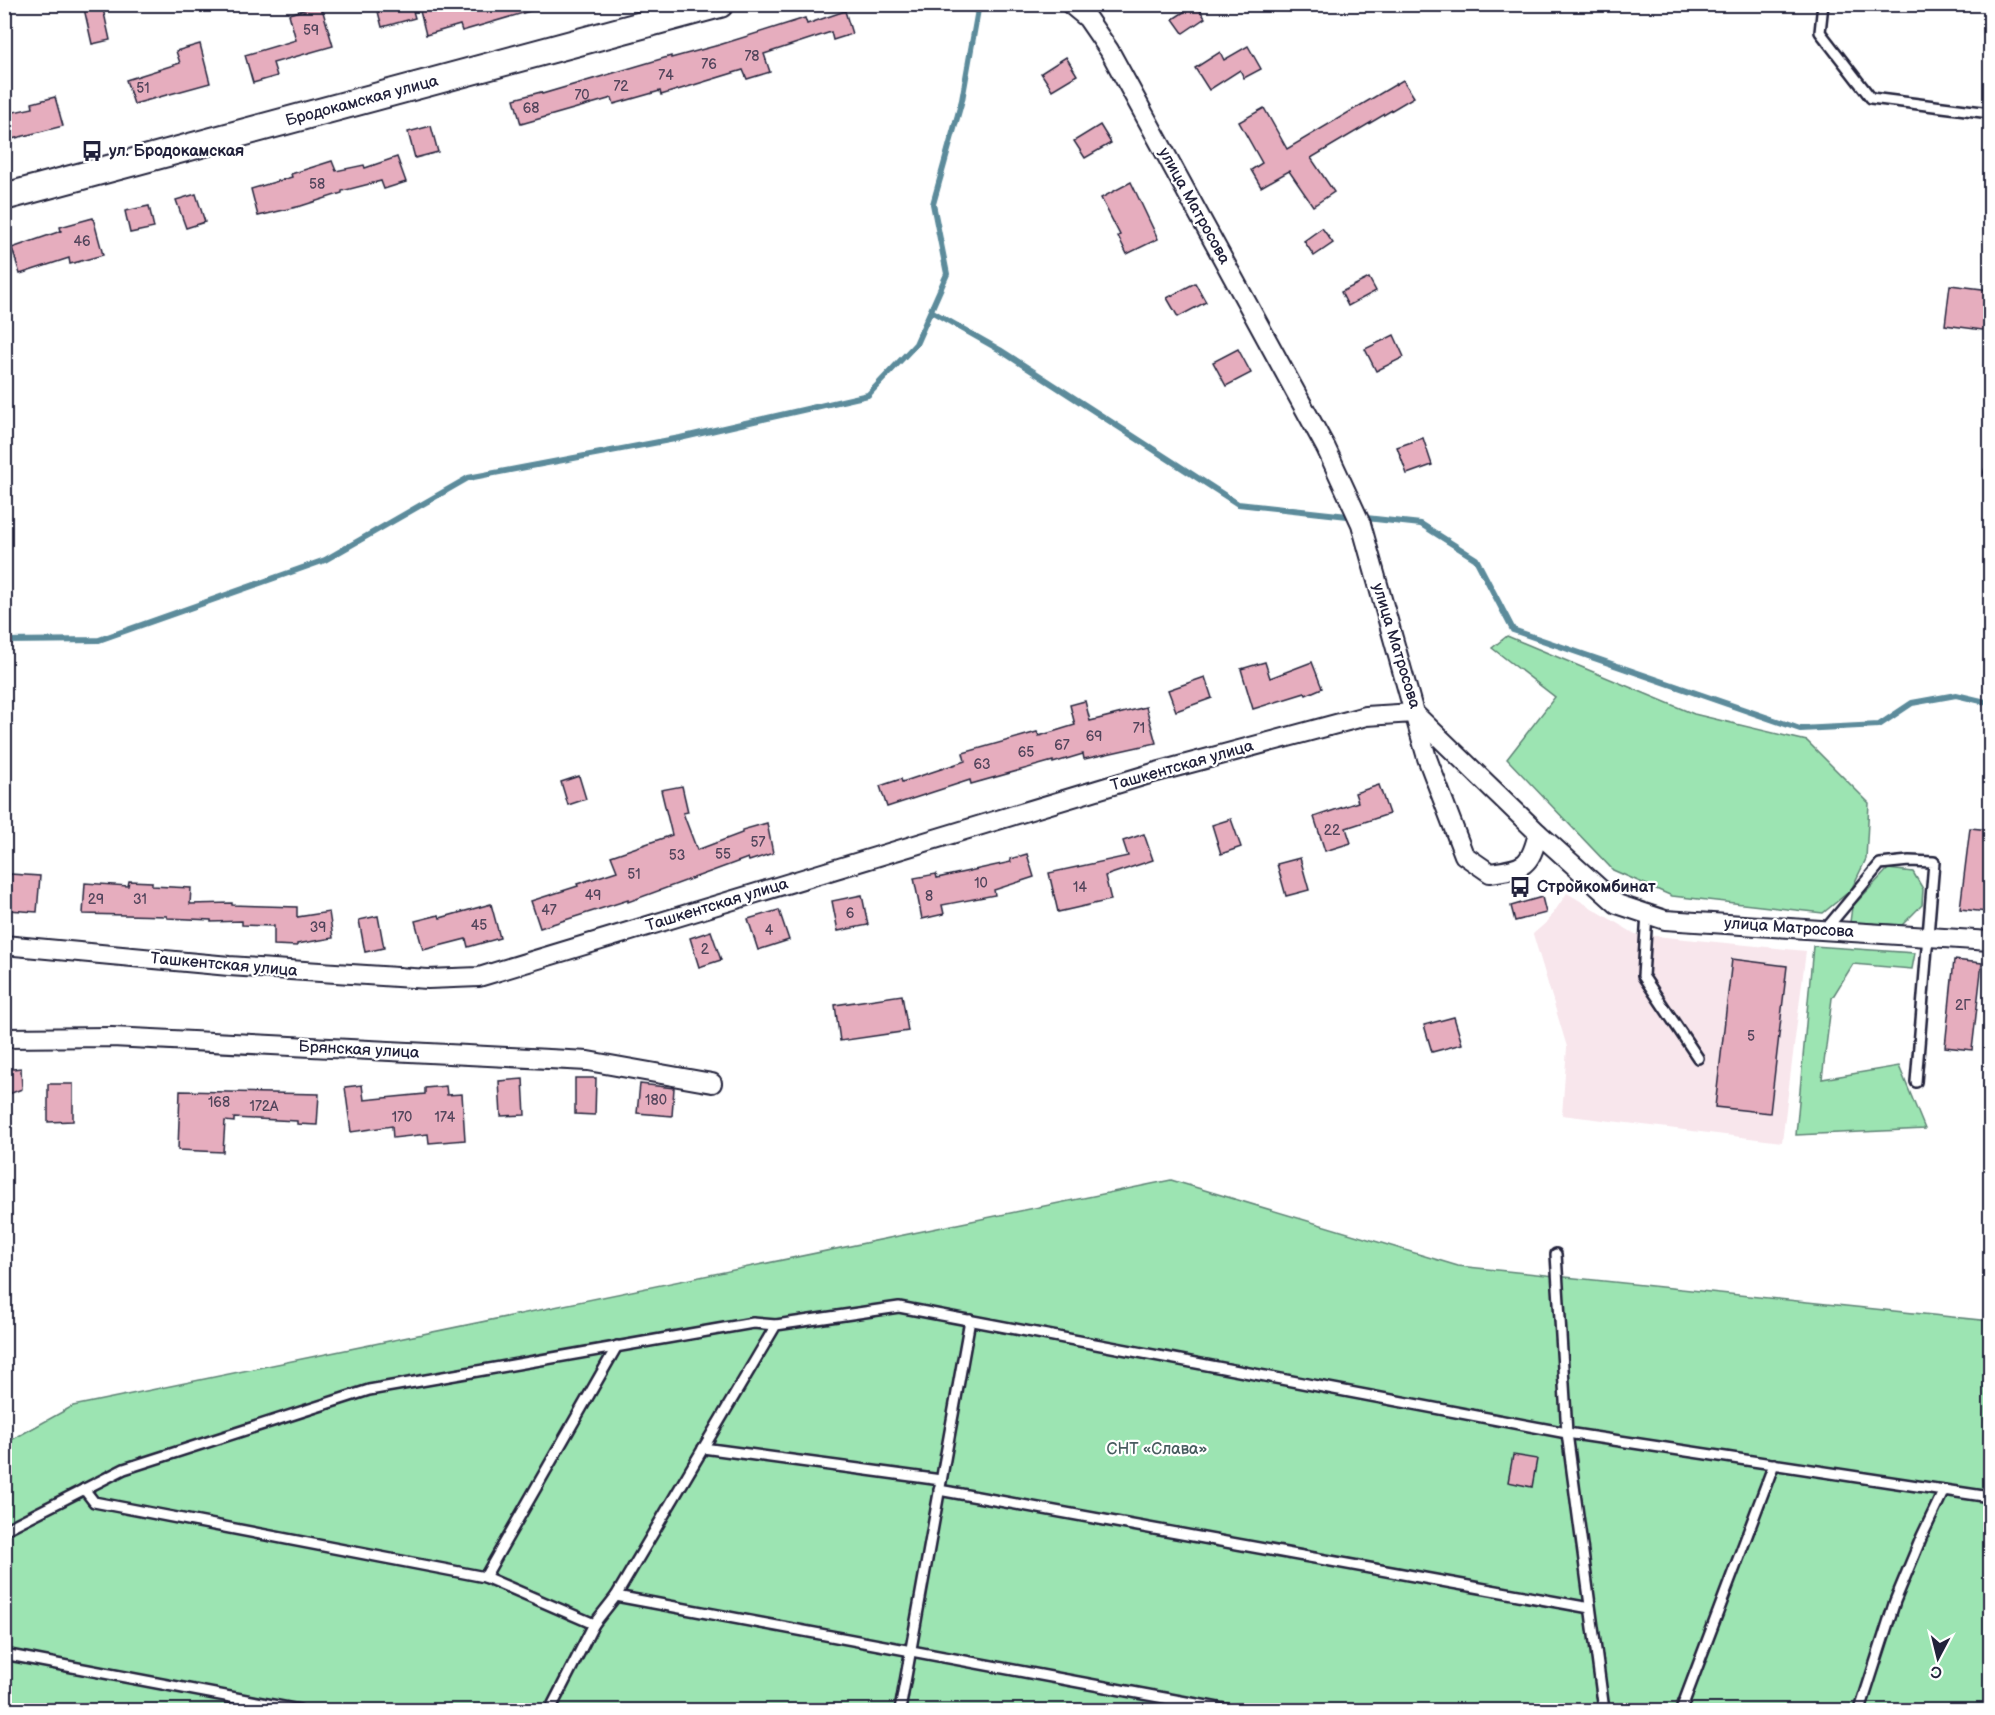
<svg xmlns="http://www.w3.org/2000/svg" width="1995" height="1715" viewBox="0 0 1995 1715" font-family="'Balsamiq Sans',sans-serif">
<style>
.built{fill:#f8e6ec}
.green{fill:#9ce4b2;stroke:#5f8376;stroke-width:1.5}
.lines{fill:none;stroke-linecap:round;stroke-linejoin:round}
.stream{stroke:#5b8b9b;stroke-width:6}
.building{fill:#e6adbe;stroke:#22223b;stroke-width:1.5}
.lane-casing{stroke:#22223b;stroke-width:14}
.street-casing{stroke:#22223b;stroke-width:22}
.secondary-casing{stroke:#22223b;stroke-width:30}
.lane{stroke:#fff;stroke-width:9}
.street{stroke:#fff;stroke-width:18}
.secondary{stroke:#fff;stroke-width:26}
.labels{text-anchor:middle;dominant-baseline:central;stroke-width:4.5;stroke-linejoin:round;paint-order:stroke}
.number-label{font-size:14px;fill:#53455c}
.street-label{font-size:16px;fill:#22223b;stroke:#fff}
.poi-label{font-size:16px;font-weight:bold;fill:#22223b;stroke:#fff;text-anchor:start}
.park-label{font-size:16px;fill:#475c5f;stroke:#fff}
</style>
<rect width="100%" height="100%" fill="#fff"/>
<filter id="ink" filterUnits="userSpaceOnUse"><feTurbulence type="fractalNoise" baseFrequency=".0167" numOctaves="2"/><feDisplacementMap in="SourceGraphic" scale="12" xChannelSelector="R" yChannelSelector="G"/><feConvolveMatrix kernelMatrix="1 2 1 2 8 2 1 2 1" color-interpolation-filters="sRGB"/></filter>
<g filter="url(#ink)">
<polygon class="built" points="1567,893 1635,934 1806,951 1782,1142 1562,1115 1567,1047 1533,934 1548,921"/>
<g class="green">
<polygon points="1507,636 1694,714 1807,741 1869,803 1866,859 1851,890 1823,913 1672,896 1613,870 1507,759 1555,697 1492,648"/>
<polygon points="1888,869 1913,872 1923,889 1922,905 1902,925 1850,922 1852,907"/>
<polygon points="1813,946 1915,953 1912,969 1853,964 1832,998 1822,1079 1899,1066 1925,1129 1796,1135"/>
<polygon points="1171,1180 1458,1266 1990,1321 1990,1710 5,1710 4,1444 73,1406"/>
</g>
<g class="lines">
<g class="stream">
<polyline points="931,311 1000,350 1238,504 1421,524 1476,559 1513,630 1800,729 1879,725 1912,703 1956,695 1990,703"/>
<polyline points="4,641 99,640 325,560 468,478 680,438 868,395 916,344 947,274 933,204 962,100 979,4"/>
</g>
</g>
<g class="building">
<polygon points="83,4 102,4 110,40 92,44"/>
<polygon points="376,4 411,4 415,18 382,27"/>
<polygon points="428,4 536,4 537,9 462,31 460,25 426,35 419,7"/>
<polygon points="1196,4 1205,18 1183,33 1173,19"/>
<polygon points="321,5 333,46 273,63 277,76 253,83 245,55 296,40 289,14"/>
<polygon points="845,11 852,34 833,40 831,32 764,54 770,72 747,79 743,70 661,95 660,91 614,104 612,98 521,124 514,99 541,92 542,94 671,56 671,58 719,45 805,18 807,24"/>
<polygon points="200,44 210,83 134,104 126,80 180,63 176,51"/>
<polygon points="1248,46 1261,69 1244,78 1240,70 1209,90 1195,68 1220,52 1224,60"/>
<polygon points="1066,57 1077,75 1052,90 1041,73"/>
<polygon points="1403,80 1414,97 1311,158 1334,192 1313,206 1289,171 1261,187 1251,170 1262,163 1239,122 1264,108 1287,149"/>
<polygon points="55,97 63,126 4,141 4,114 33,108 32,103"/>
<polygon points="1100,125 1111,143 1085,158 1074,141"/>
<polygon points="431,126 438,152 415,158 408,132"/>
<polygon points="397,157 406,182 384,189 381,181 342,191 342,193 301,206 258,216 251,189 292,177 291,174 332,161 336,171 364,165 365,168"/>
<polygon points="1131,182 1158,239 1127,254 1118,236 1120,235 1101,198"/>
<polygon points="196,194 205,222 186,228 176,200"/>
<polygon points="149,206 154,228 130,233 125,211"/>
<polygon points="93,218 103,255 70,264 69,258 20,274 12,248 61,231 60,227"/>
<polygon points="1322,228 1333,243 1314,256 1304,241"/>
<polygon points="1369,278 1376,291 1348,306 1341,292"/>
<polygon points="1195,283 1206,302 1178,317 1167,298"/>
<polygon points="1950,285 1990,290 1990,331 1945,325"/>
<polygon points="1394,335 1404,357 1376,371 1365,349"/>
<polygon points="1238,349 1251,373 1226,386 1213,362"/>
<polygon points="1423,438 1432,465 1407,474 1397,447"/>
<polygon points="1265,662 1270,678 1312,662 1322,688 1306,695 1305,693 1253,709 1241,669"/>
<polygon points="1205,677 1212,698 1176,711 1168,690"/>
<polygon points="1085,701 1090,721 1146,707 1156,743 1084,759 1083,754 1053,763 1053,761 971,784 970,780 887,807 880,786 901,779 902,782 965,761 963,753 1037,732 1039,736 1075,725 1070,705"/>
<polygon points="579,776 586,799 568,805 561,782"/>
<polygon points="1379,785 1389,814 1346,828 1351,843 1325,851 1314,817 1358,802 1355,793"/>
<polygon points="682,786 688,812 683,813 697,850 742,833 742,830 767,823 773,853 749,861 748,858 628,902 628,900 540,928 531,901 578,886 577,884 617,871 611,856 672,835 661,790"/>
<polygon points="1231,819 1241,847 1221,854 1212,825"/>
<polygon points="1970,828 1990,830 1990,881 1987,912 1960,909"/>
<polygon points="1144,834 1153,860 1105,876 1111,900 1058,912 1049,873 1128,856 1123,841"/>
<polygon points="1027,854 1034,877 994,890 995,895 942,905 944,914 922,919 914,878 936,874 937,878 1011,862 1010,859"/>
<polygon points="1300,858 1309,890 1286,896 1277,864"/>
<polygon points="10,874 40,876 37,912 8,910"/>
<polygon points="129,881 152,882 152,886 191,888 190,904 232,903 232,905 297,907 297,917 329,912 333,938 297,944 297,946 274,945 274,926 242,925 242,921 211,922 211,920 167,918 167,916 83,914 85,883 128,886"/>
<polygon points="862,895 868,925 838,931 832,901"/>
<polygon points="1542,897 1546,913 1515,921 1511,906"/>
<polygon points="491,904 500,938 468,947 466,939 423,950 415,921 439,915 440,918"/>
<polygon points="779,910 789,940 758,950 748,919"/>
<polygon points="378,916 384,948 365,952 359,920"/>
<polygon points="711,931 721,960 699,967 690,938"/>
<polygon points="1732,959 1787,966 1770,1113 1715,1107"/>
<polygon points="1954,960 1982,963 1972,1050 1945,1047"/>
<polygon points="902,995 908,1031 840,1041 835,1005"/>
<polygon points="1454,1017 1462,1044 1432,1052 1424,1025"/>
<polygon points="21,1068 22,1089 4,1096 4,1070"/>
<polygon points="575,1078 596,1078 595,1115 575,1114"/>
<polygon points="523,1079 525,1115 501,1116 499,1081"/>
<polygon points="48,1084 73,1084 73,1121 48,1122"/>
<polygon points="640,1084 674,1088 672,1116 637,1113"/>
<polygon points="362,1085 364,1100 425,1094 425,1088 446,1086 447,1095 462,1094 465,1140 429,1143 428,1134 393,1138 392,1126 351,1132 345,1087"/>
<polygon points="180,1091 319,1094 317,1125 297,1124 297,1121 234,1118 234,1122 225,1121 223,1152 178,1150"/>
<polygon points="1513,1455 1537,1459 1532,1487 1508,1482"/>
</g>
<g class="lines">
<defs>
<g id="lane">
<polyline points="1823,4 1820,32 1871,98 1990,113"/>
<polyline points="1990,473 1990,472"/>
<polyline points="1647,914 1643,976 1698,1058"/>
<polyline points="1825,930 1880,864 1909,861 1934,862 1916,1082"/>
<polyline points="1556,1254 1567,1433 1604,1710"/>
<polyline points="703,1448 941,1480"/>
<polyline points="84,1489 94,1502 485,1577 594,1624"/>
<polyline points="939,1490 1590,1608"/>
<polyline points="4,1530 124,1469 369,1390 753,1323 776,1325"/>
<polyline points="485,1577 617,1346"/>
<polyline points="616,1596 1229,1710"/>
<polyline points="4,1654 299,1710"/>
<polyline points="550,1710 594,1624 616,1596 776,1325 899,1307 1567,1433 1990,1497"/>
<polyline points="900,1710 970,1320"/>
<polyline points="1681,1710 1774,1464"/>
<polyline points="1860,1710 1895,1601 1922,1536 1944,1490"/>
</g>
<g id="street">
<polyline points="1070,4 1087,18 1109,50 1326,448 1361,524 1414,713 1538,833 1617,904 1665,920 1990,941"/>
<path d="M4,945L229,966L428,979L479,977L1153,773L1366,716L1414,713L1427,758L1464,855L1490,873C1523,868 1530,868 1538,833"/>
<polyline points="4,1038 112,1037 588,1061 712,1083"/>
</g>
<polyline id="secondary" points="4,197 720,4"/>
</defs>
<use href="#lane" class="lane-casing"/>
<use href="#street" class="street-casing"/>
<use href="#secondary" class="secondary-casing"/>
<use href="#lane" class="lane"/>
<use href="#street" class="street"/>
<use href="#secondary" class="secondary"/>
</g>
</g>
<defs>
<symbol id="bus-bare" viewBox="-9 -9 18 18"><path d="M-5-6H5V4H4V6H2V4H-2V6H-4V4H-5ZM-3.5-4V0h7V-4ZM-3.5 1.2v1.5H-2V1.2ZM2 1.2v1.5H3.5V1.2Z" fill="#22223b" stroke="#fff" stroke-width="2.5" paint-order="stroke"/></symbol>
</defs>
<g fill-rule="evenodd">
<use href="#bus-bare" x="77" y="136" width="30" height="30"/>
<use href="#bus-bare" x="1505" y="872" width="30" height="30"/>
</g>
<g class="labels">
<g class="number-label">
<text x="311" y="30">59</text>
<text x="752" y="56">78</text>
<text x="709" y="64">76</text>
<text x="666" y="75">74</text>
<text x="621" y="86">72</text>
<text x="143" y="88">51</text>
<text x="582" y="95">70</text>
<text x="531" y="108">68</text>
<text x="317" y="184">58</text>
<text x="82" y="241">46</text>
<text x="1139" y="728">71</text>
<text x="1094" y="736">69</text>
<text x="1062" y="745">67</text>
<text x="1026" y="752">65</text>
<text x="982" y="764">63</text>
<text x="1332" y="830">22</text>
<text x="758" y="842">57</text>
<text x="723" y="854">55</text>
<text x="677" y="855">53</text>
<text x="634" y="874">51</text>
<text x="981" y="883">10</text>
<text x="1080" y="887">14</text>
<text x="593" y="895">49</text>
<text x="929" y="896">8</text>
<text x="96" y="899">29</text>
<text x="140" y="899">31</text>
<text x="549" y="910">47</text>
<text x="850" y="913">6</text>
<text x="479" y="925">45</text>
<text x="318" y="927">39</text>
<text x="769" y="930">4</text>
<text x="705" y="949">2</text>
<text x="1963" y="1005">2Г</text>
<text x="1751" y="1036">5</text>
<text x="656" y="1100">180</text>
<text x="219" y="1102">168</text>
<text x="264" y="1106">172А</text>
<text x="402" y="1117">170</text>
<text x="445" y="1117">174</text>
</g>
<g class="street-label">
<text transform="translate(362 101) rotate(-15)">Бродокамская улица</text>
<text transform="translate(1194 206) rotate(61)">улица Матросова</text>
<text transform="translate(1396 646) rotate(73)">улица Матросова</text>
<text transform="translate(1182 766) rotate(-16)">Ташкентская улица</text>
<text transform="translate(717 905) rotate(-17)">Ташкентская улица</text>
<text transform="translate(1789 928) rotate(4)">улица Матросова</text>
<text transform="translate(224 965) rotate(5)">Ташкентская улица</text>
<text transform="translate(359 1050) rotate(3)">Брянская улица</text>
</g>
<g class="poi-label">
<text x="109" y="151">ул. Бродокамская</text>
<text x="1537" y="887">Стройкомбинат</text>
</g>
<g class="park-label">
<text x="1157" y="1449">СНТ «Слава»</text>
</g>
</g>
<rect width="1995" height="1715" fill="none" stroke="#fff" stroke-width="24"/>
<rect x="12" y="12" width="1971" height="1691" fill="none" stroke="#22223b" stroke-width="2" filter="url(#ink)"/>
<g transform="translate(1938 1658) rotate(187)" stroke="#ffffff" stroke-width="4.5" paint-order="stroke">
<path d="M0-4.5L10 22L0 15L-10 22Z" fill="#22223b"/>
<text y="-9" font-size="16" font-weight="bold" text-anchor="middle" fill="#22223b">С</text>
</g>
</svg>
